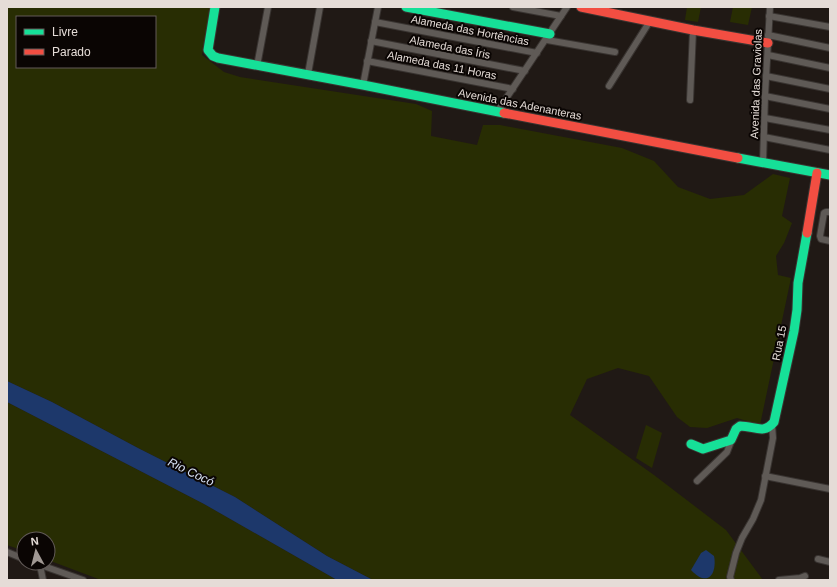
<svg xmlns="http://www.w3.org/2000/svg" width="837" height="587" viewBox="0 0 837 587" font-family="Helvetica,sans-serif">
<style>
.green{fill:#282d03;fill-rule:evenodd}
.water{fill:#1d386b}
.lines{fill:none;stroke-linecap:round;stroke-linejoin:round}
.street-casing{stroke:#393431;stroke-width:8}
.fast-casing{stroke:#393431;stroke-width:11}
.jam-casing{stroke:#393431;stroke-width:11}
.street{stroke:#5f5a56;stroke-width:6}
.fast{stroke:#16e098;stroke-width:9}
.jam{stroke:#f24e42;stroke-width:9}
.labels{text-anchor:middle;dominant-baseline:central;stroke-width:4;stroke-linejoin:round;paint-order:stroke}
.street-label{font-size:11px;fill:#e5dcd7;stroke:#0a0503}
.water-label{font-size:12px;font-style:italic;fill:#d7e1f3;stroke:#0a0503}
</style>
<rect width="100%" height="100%" fill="#201915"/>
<g class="green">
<path d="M7,7H211L202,55L224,72L240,77L416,104L432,111L431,136L477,145L483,125H500L622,148L654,161L678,187L710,199L744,195L773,174L790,178L782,216L792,223L784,243L776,256L778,275L791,278L760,425L737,418L707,428L690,427L677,417L649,376L618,368L587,379L570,415L654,475L726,530L763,580H373L327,556L235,497L138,448L52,402L7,381ZM17,17H155V67H17Z"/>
<polygon points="687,7 701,7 698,22 685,20"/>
<polygon points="733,7 752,7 748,25 730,22"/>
<polygon points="7,402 204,504 337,580 101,580 48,560 48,539 24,539 24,551 7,545"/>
<polygon points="646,425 662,433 652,468 636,458"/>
</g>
<g class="water">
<polygon points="7,381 52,402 138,448 235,497 327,556 373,580 337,580 204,504 7,402"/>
<path d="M706,550L714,556C716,565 714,581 702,578C698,577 694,573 691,570L701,553Z"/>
</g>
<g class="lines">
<defs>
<g id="street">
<polyline points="513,7 561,16"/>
<polyline points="769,16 830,27"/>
<polyline points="375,22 537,53"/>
<polyline points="768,35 830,48"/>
<polyline points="547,40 615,52"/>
<polyline points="371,41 525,71"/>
<polyline points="768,55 830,68"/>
<polyline points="367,61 513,89"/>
<polyline points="257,66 268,7"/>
<polyline points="308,74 320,7"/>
<polyline points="766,76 830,89"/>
<polyline points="363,85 378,7"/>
<polyline points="609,86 650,21"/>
<polyline points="765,96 830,109"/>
<polyline points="690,100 693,30"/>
<polyline points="497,112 567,7"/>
<polyline points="765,118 830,130"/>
<polyline points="764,137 830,150"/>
<polyline points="763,163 765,96 770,7"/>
<polyline points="830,212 826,212 824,213 820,236 821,239 830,241"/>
<polyline points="765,476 830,489"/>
<polyline points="697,481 727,452 732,439"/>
<polyline points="7,552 24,559"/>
<polyline points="818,559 830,562"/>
<polyline points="35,563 83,580"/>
<polyline points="40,565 43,580"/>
<polyline points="731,580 730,577 736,553 742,538 753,519 761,500 773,438 772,425"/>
<polyline points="779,580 800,578 805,576"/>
</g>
<g id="fast">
<polyline points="215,7 208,50 213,56 218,58 363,85 504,113"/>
<polyline points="406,7 550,34"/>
<polyline points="738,158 830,175"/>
<path d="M691,444L703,449L731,440L736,429L740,426C755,426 763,435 774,422L794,331L797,310L798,283L807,233"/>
</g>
<g id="jam">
<polyline points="581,7 693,30 768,43"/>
<polyline points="504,113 738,158"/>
<polyline points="807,233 817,173"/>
</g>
</defs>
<use href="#street" class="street-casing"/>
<use href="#fast" class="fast-casing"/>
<use href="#jam" class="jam-casing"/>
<use href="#street" class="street"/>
<use href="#fast" class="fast"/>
<use href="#jam" class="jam"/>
</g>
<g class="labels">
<g class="street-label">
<text transform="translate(470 30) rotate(11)">Alameda das Hortências</text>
<text transform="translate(450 47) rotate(11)">Alameda das Íris</text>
<text transform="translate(442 65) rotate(11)">Alameda das 11 Horas</text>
<text transform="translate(756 84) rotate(-88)">Avenida das Graviolas</text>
<text transform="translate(520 104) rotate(11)">Avenida das Adenanteras</text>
<text transform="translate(779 343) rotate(-79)">Rua 15</text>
</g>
<g class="water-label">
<text transform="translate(191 472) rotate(26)">Rio Cocó</text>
</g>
</g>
<rect width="837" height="587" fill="none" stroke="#e5dcd7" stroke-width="16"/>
<rect x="16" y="16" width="140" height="52" fill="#0a0503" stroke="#625b58"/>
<rect x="24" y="29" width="20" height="6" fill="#16e098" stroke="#625b58"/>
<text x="52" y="36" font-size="12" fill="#e5dcd7">Livre</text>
<rect x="24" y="49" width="20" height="6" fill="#f24e42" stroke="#625b58"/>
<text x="52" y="56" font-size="12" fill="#e5dcd7">Parado</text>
<g transform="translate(36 551) rotate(353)"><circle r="19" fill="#0a0503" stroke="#625b58"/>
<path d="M0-3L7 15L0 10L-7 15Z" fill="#a09893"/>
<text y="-6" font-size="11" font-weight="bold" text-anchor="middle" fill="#e5dcd7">N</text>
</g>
</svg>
